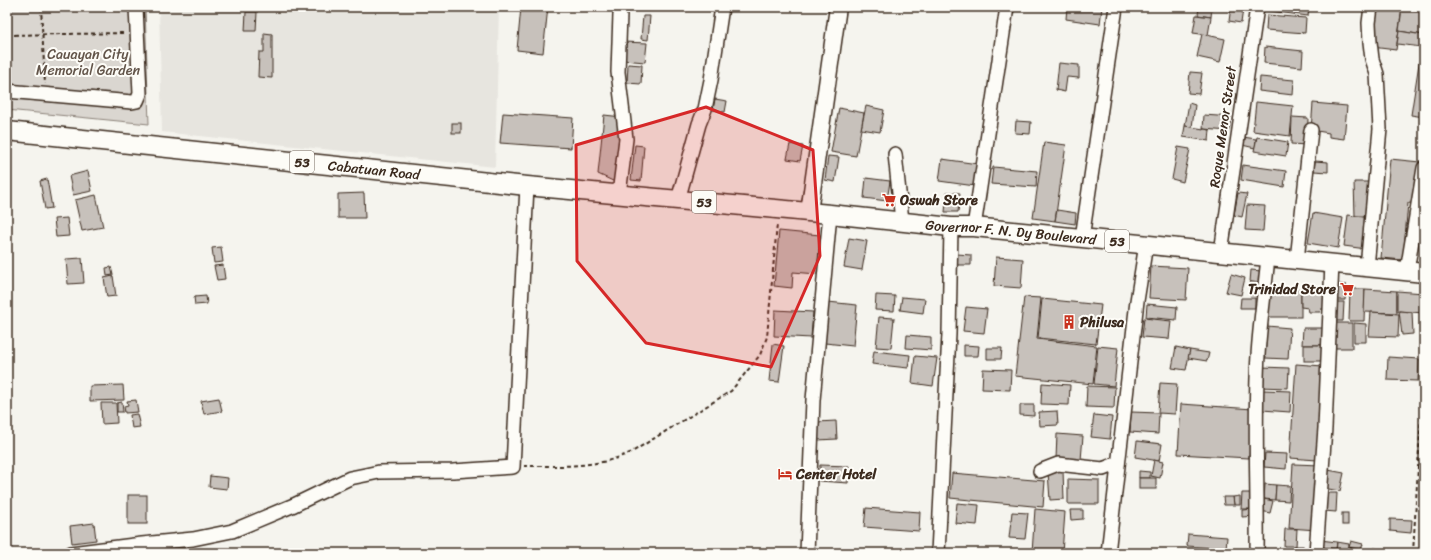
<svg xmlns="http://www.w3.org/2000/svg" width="1431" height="560" viewBox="0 0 1431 560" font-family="Sriracha,sans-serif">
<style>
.built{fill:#e7e5df}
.green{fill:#dad6d0;stroke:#8a8077}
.building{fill:#c7c1bb;stroke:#3b2a1e}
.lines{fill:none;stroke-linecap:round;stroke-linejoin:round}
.minor-casing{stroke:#3b2a1e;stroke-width:16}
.major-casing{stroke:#3b2a1e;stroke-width:19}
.highway-casing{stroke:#3b2a1e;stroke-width:21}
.path{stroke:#3b2a1e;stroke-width:2;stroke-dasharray:4 3;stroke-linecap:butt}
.minor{stroke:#fdfcf7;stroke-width:13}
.major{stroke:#fdfcf7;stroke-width:16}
.highway{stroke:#fdfcf7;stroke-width:18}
.marked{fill:#d62828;fill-opacity:0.2;stroke:#d62828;stroke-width:3;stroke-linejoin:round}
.labels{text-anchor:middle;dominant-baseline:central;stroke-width:4;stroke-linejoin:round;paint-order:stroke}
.shield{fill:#fdfcf7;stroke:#75695f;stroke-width:1}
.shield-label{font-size:13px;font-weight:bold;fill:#3b2a1e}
.park-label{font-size:14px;fill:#63554a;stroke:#fdfcf7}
.street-label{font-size:14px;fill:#3b2a1e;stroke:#fdfcf7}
.poi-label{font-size:14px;font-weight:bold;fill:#3b2a1e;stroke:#fdfcf7;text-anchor:start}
</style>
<rect width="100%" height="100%" fill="#f5f4ee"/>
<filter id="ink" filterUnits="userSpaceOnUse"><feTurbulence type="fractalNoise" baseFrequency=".025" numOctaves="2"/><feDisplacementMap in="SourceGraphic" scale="8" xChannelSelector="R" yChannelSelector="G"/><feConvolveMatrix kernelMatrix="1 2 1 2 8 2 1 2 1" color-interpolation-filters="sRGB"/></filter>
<g filter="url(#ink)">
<polygon class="built" points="159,7 499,7 495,167 162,132"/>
<polygon class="green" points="7,7 145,7 149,124 7,110"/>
<g class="building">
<polygon points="521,7 548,7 543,53 517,50"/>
<polygon points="1067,7 1102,7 1100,24 1066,19"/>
<polygon points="1199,7 1212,7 1211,17 1198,15"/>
<polygon points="1231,7 1243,9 1241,23 1229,21"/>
<polygon points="1262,7 1309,7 1308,16 1261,10"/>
<polygon points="1377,7 1402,8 1396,50 1372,47"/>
<polygon points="1402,8 1424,11 1424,35 1399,31"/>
<polygon points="246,12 257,12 256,31 245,31"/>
<polygon points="1196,15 1211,17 1208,35 1193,33"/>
<polygon points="1267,15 1306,18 1305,33 1266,30"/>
<polygon points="643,16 650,16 648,40 641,39"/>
<polygon points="1399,31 1423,35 1422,47 1397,44"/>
<polygon points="264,33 272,34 272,78 258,77 259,52 264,52"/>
<polygon points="1202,34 1225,39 1220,62 1197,57"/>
<polygon points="624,42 647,43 645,62 623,60"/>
<polygon points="1422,44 1424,45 1424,117 1411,115"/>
<polygon points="1265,47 1303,51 1302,67 1264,63"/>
<polygon points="1059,63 1079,65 1079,78 1067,77 1065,92 1056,90"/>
<polygon points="628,64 642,65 641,84 627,83"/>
<polygon points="1190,72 1202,73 1199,94 1188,93"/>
<polygon points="1260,77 1294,80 1293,95 1259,91"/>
<polygon points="715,99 727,101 725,112 713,110"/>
<polygon points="1256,102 1293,106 1290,136 1253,131"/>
<polygon points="1189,103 1195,105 1192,127 1185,126"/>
<polygon points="1313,103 1347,106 1344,139 1329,137 1329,133 1311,130"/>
<polygon points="866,106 884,110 880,132 861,129"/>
<polygon points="839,108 864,113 856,156 831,152"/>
<polygon points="503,113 573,118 571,148 500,143"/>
<polygon points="604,115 622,117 615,182 598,174"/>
<polygon points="1204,115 1231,117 1229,131 1203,129"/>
<polygon points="1292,117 1308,118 1307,145 1291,144"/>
<polygon points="1016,121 1031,122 1030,134 1015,133"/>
<rect x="452" y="123" width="9" height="10"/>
<polygon points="1185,126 1210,130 1209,141 1183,137"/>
<polygon points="1243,137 1256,139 1255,148 1242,145"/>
<polygon points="1257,137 1288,142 1286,156 1254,151"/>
<polygon points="1044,142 1066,145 1055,221 1033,218"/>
<polygon points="790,144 803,146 800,161 787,159"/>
<polygon points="635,145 644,146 641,181 631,180"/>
<polygon points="1178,147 1190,149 1183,182 1172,179"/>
<polygon points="828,156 839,157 835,182 825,180"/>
<polygon points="942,159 978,164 975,186 939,181"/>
<polygon points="1390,159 1420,162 1416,204 1408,203 1403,260 1381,258"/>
<polygon points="1315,161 1328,162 1328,172 1314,171"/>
<polygon points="1243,165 1286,171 1284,187 1241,180"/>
<polygon points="993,167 1037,171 1036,187 991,184"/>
<polygon points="88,171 92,191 73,195 69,176"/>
<polygon points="866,178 890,181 887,201 864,198"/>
<polygon points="47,179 52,208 45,209 40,181"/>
<polygon points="1354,182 1371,182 1371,216 1355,216"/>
<polygon points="947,192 960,193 958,212 945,212"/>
<polygon points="364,193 365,218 338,218 338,194"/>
<polygon points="1238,193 1247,194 1242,217 1234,215"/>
<polygon points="96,195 103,227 82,231 75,200"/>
<polygon points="1247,205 1265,206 1263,231 1245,230"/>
<polygon points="1057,210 1076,213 1075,224 1055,221"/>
<polygon points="1313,213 1343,218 1338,248 1308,243"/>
<polygon points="1348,215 1371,218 1366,249 1344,246"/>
<polygon points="67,218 69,236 56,237 54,219"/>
<polygon points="779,231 820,235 817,274 793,272 792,288 774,286"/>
<polygon points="849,238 867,241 862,270 844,267"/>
<polygon points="221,247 223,262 214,263 212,248"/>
<polygon points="957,254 971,255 971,265 957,265"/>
<polygon points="996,257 1023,259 1021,288 994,286"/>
<polygon points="82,258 84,283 68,284 66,259"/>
<polygon points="223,265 225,279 217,280 214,266"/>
<polygon points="1151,266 1188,268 1186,300 1149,298"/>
<polygon points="111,267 113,275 107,276 106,268"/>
<polygon points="1251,270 1262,271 1261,283 1250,282"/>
<polygon points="1231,274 1245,278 1241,295 1226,292"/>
<polygon points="113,276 116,296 107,297 104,278"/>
<polygon points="1250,282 1261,283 1260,296 1249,295"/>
<polygon points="1339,284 1346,285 1345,300 1337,300"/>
<rect x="1266" y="289" width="35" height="28"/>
<polygon points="1301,289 1328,289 1327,309 1321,309 1320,312 1309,312 1308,308 1301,307"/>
<polygon points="1350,289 1365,289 1364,321 1349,321"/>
<polygon points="1365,289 1397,291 1397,313 1364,312"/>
<polygon points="1397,291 1424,293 1424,313 1397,311"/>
<polygon points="876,295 895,296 894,311 875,310"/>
<polygon points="206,296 207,304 195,305 194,297"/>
<polygon points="902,297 925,299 923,313 900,310"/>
<polygon points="1024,297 1041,298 1037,339 1097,346 1093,384 1015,376"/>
<polygon points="1241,298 1255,298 1255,308 1240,308"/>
<polygon points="1042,299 1101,305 1096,344 1038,338"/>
<polygon points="828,302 857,305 853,346 825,343"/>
<polygon points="1333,302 1344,302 1343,321 1333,321"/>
<polygon points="1147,304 1177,307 1176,320 1146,317"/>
<polygon points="966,307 987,309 984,333 963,331"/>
<polygon points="775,310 813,312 811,338 774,336"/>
<polygon points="1399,311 1412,312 1413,334 1402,335"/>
<polygon points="1371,312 1399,314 1398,337 1369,336"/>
<polygon points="879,317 894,318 891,348 876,347"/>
<polygon points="1144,318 1171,321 1169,339 1142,337"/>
<rect x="1332" y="323" width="20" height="25"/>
<polygon points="1354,323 1366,324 1366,342 1354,342"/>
<polygon points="1267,326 1290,328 1288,359 1265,358"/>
<polygon points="1303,328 1326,328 1326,345 1302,345"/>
<polygon points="907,335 931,337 931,350 906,348"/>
<polygon points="773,344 784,346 779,382 769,381"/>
<polygon points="964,345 979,346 978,356 964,356"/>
<rect x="1304" y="345" width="18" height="16"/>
<polygon points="1098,346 1118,348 1114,386 1094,384"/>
<polygon points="1176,347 1190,350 1186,370 1172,368"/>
<polygon points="987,348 1002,348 1001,359 987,359"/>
<polygon points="1190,350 1209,353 1207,361 1188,358"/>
<polygon points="874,351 910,355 908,368 872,364"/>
<polygon points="915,356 937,358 933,386 912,383"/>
<polygon points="1388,357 1419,359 1418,381 1387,380"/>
<polygon points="1296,364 1323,366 1317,460 1290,458"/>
<polygon points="1261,367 1289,368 1288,388 1260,387"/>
<polygon points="983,369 1011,370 1010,390 982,389"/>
<polygon points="1042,383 1070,385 1069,405 1041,404"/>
<polygon points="1160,383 1177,384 1175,414 1158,413"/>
<polygon points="123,385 124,400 90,401 90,386"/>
<polygon points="1087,386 1115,387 1114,408 1086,407"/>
<polygon points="1263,390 1291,391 1290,412 1262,410"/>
<polygon points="219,398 222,411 204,414 201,401"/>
<polygon points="136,400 138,412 125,413 124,406 128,405 127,401"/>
<polygon points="122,402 123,412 117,412 117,403"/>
<polygon points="101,403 116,403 117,423 102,424"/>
<polygon points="1181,404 1253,409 1249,458 1178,454"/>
<polygon points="1020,405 1034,405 1034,416 1020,415"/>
<polygon points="1057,411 1058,425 1040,426 1039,412"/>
<polygon points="1131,412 1159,413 1158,434 1130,432"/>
<polygon points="137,414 140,427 132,428 130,415"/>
<polygon points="1094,415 1112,417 1110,439 1091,437"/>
<polygon points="836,421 837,439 818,440 817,422"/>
<polygon points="1057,434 1083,436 1081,460 1056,459"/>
<polygon points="1137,441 1162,444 1159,461 1135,457"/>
<polygon points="1265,453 1287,454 1286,469 1264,467"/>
<polygon points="1154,460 1163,462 1160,478 1151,476"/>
<polygon points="1293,464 1321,465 1317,530 1289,528"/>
<polygon points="820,465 849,466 848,483 819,481"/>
<polygon points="1328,470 1344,473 1340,491 1323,488"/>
<polygon points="1063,471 1064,499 1050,500 1048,472"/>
<polygon points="1139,471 1150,472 1150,478 1139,478"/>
<polygon points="952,473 1045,481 1043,507 950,498"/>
<polygon points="210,476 228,478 227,489 209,487"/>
<rect x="1139" y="478" width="17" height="11"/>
<polygon points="1068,479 1099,480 1099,504 1068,504"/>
<polygon points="1265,484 1276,485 1275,500 1264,499"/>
<polygon points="1276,485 1290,486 1289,501 1275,500"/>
<polygon points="1242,493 1255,493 1255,509 1241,509"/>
<polygon points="1324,493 1337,493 1336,512 1324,511"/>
<rect x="128" y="495" width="19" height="29"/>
<polygon points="1240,496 1240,505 1234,505 1233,497"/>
<polygon points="1223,497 1233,497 1234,505 1224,505"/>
<polygon points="1264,499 1273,501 1270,513 1261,511"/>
<polygon points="957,503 979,505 977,525 955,523"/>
<polygon points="1424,504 1424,528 1422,528 1420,505"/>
<polygon points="866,508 920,512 919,531 864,527"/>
<polygon points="1035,509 1065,512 1062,553 1032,553"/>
<polygon points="1255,509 1255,516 1242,517 1242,510"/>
<polygon points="1070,510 1083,510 1083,519 1071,520"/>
<polygon points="1012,512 1028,513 1025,539 1009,538"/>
<rect x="1342" y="513" width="6" height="12"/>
<polygon points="1390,519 1412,520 1411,533 1390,531"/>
<polygon points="94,523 96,540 72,543 70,526"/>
<polygon points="1285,529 1297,529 1296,546 1284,546"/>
<polygon points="1188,534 1227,537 1226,549 1187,546"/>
<polygon points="1320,540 1337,542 1336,549 1319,547"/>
<polygon points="1351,541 1363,544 1361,550 1349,547"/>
<polygon points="1337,542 1349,544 1348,553 1336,553"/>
<rect x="1294" y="546" width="9" height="7"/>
<polygon points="1319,547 1336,549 1336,553 1318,553"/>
<polygon points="1374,548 1387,550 1386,553 1373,553"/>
</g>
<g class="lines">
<defs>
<g id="minor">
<polyline points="7,91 132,102 137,101 140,94 136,7"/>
<polyline points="895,154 902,221"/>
<polyline points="619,194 626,139 618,72 620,14"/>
<polyline points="678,200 699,124 705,109 711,80 722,7"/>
<polyline points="974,227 1007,7"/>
<polyline points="1082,238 1116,7"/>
<polyline points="1221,252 1257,7"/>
<polyline points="1297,260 1311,130"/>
<polyline points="1367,267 1380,129 1377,74 1372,59 1370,42 1369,23 1371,7"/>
<polyline points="1407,271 1424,168"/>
<polyline points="1040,471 1058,464 1103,469 1118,463"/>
<polyline points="71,553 142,544 193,539 232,531 294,505 350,478 365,475 379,472 453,471 513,467 527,186"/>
<polyline points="807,553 813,400 830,214"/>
<polyline points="938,553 949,334 951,227"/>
<polyline points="1108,553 1137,301 1146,244"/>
<path d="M1257,553C1258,487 1254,421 1258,355C1260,322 1265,290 1268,257"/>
<polyline points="1316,553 1325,428 1332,263"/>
</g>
<polyline id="major" points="809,212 838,7"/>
<g id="highway">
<path id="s1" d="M7,131L527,186L830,214L951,227H974L1424,273"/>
</g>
</defs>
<use href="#minor" class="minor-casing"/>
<use href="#major" class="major-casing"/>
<use href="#highway" class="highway-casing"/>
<g class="path">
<polyline points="41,7 45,84"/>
<polyline points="7,35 126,33"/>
<path d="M524,466C550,466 577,467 602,462C613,460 622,456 632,452L731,391L760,355L767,337L777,224"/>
<polyline points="1413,553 1424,364"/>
</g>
<use href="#minor" class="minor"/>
<use href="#major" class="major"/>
<use href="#highway" class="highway"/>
</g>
</g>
<path class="marked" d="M706,107L813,150L820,256L771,367L646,343L577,261L576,145Z"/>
<defs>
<symbol id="supermarket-bare" viewBox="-9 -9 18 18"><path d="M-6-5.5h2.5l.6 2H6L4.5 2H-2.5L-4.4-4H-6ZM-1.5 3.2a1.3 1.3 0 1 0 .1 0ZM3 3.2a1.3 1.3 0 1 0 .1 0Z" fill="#c8321e" stroke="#fdfcf7" stroke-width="2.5" paint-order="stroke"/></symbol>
<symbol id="building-bare" viewBox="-9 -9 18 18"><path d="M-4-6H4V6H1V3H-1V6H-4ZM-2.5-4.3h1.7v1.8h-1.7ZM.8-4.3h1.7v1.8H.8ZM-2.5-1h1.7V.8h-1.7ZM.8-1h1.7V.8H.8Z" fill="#c8321e" stroke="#fdfcf7" stroke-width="2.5" paint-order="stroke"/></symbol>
<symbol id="hotel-bare" viewBox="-9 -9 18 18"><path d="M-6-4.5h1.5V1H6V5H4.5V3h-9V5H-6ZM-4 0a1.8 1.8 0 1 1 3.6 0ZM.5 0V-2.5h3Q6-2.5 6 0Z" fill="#c8321e" stroke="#fdfcf7" stroke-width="2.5" paint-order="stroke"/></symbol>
</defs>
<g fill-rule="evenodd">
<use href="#supermarket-bare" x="879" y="190" width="20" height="20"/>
<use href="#supermarket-bare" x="1337" y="279" width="20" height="20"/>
<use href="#building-bare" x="1059" y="312" width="20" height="20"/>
<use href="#hotel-bare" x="775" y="464" width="20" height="20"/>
</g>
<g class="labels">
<g class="shield">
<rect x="290" y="151" width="24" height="22" rx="3"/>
<rect x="692" y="191" width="24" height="22" rx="3"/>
<rect x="1105" y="230" width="24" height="22" rx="3"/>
</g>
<g class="shield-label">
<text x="302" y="162">53</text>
<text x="704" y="202">53</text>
<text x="1117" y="241">53</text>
</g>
<g class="park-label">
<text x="88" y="54">Cauayan City<tspan x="88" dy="16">Memorial Garden</tspan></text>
</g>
<g class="street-label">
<text transform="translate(1223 127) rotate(-82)">Roque Menor Street</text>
<text stroke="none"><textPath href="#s1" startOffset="369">Cabatuan Road</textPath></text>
<text stroke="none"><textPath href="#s1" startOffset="1009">Governor F. N. Dy Boulevard</textPath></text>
</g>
<g class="poi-label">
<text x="900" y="200">Oswah Store</text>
<text x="1336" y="289" text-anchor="end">Trinidad Store</text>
<text x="1080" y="322">Philusa</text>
<text x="796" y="474">Center Hotel</text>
</g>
</g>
<rect width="1431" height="560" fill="none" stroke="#fdfcf7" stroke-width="24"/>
<rect x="12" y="12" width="1407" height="536" fill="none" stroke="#3b2a1e" stroke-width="1.5" filter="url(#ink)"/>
</svg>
